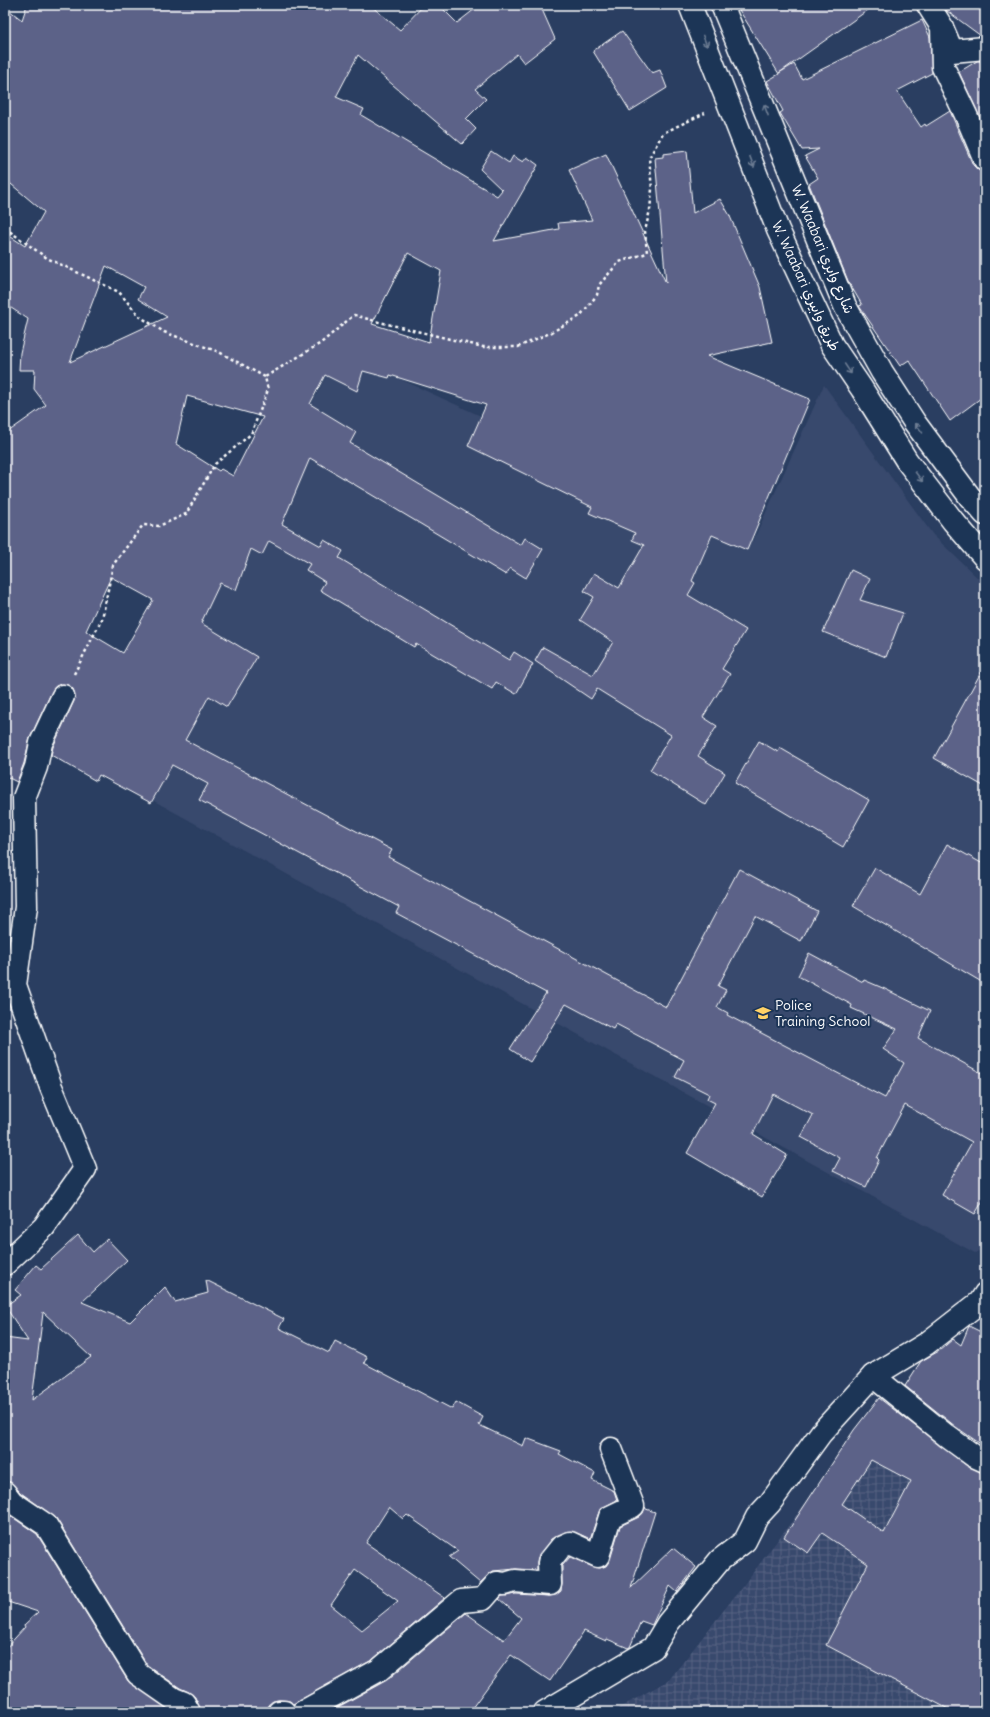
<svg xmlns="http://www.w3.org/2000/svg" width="990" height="1717" viewBox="0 0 990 1717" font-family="Delius,'Playpen Sans Arabic',sans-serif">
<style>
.built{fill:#39496d}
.industrial{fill:url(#industrial-grid)}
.building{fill:#5c6288;stroke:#fff;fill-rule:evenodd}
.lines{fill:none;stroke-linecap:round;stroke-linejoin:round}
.minor-casing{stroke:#fff;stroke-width:25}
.major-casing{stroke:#fff;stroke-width:25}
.path{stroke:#fff;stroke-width:2.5;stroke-dasharray:3 3;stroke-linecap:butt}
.minor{stroke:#1d3557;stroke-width:22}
.major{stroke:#1d3557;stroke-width:22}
.oneway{stroke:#6c7c92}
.labels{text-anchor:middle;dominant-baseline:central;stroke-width:4;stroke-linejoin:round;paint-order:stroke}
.street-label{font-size:14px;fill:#fff;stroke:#1d3557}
.poi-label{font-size:14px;fill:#fff;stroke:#1d3557;text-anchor:start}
</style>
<defs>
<pattern id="industrial-grid" width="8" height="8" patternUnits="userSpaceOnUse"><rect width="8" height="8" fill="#39496d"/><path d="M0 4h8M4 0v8" fill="none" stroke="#576483"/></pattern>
</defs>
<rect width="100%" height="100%" fill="#2a3e61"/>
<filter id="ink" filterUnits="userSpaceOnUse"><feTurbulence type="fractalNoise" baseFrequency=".025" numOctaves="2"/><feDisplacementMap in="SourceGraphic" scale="8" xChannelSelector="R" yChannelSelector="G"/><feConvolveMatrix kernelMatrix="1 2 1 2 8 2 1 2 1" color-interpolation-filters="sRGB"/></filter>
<g filter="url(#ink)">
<polygon class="built" points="339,351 753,541 824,385 933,535 985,585 985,1247 975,1253 116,780"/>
<polygon class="industrial" points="877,1409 985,1473 985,1712 612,1712 669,1680 742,1587"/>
<g class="building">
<path d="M27,5H370L400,30L424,5H439L457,23L480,5H540L555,39L524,63L517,54L475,89L486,99L466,119L476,129L462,144L358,55L336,97L364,109L361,115L497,196L502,190L480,169L491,151L509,163L513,156L523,162L527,157L538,165L494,241L559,229L558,223L592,220L569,170L606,154L666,283L655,158L663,157V154L687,151L693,213L720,199L729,214L760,287L772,342L707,356L810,399L747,550L712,535L692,581L695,583L688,595L746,630L722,669L730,674L703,717L717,726L698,756L725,773L706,805L650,770L671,735L597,689L591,699L535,661L543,647L593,675L613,642L580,620L594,597L584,591L594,573L619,588L644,545L632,540L635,533L589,513L592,507L468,446L486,405L390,375L389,378L363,371L357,391L325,375L310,404L356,432L350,443L521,545L525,538L543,549L526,578L510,568L506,575L310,458L282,524L321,546L324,540L343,551L339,558L509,660L514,652L533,664L516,694L496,682L492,689L416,644L414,647L320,590L325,582L306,570L310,564L269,541L262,555L251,549L236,590L220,583L201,623L257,657L227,707L209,696L185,740L392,850L388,857L666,1007L739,869L817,911L801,941L755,916L718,986L726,990L717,1007L728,1013L727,1015L885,1098L904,1063L883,1049L897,1029L851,1008L852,1005L798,976L809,953L863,982L864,980L885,989L930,1011L918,1038L985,1075V1197L975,1214L942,1195L972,1142L905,1105L877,1158L879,1160L866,1187L833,1171L840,1158L801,1137L813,1115L773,1094L753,1134L787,1155L762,1197L687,1153L715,1103L707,1099L709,1094L675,1077L684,1060L616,1024L613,1029L566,1004L530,1062L510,1049L546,993L396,913L399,907L199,800L208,784L172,765L151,803L99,775L96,781L51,755L53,747L74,701L75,695L73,689L68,685L62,684L56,686L52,691L30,738L24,763L17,782L5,776V434L46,405L34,389L35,370H19L20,353L28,319L5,304V233L25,246L44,212L5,179V7L22,20ZM408,253L441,271L429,342L372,324ZM106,266L144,287L138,299L167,317L70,362ZM187,396L263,417L233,476L221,469L219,471L176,444ZM111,577L153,600L123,653L86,631Z"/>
<polygon points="736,5 875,5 779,73 794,64 802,79 922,20 930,37 932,73 897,91 921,127 925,124 926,126 950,111 973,165 978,170 985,172 985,395 950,421 909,360 900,366 859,306 862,305 848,281 809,184 818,178 805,156 819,149 802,150 780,113 783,111 767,81 779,74"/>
<polygon points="943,5 985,5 985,36 981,36 947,11"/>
<polygon points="622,31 652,73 660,70 667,88 630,111 593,51"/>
<polygon points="977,61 985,61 985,128 959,72"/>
<polygon points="851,570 870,579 860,600 903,613 886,657 823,632"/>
<polygon points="985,665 985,787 934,758"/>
<polygon points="759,741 778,752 780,748 869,800 843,847 735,783"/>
<polygon points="947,844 985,865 985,984 853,906 875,868 920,894"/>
<path d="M78,1235L93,1252L107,1239L127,1260L82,1302L130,1322L165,1287L175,1302L208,1293L206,1280L284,1319L279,1328L329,1353L335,1341L367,1357L364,1363L452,1409L456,1402L483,1417L479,1425L523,1446L526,1438L561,1451L559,1454L595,1473L592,1480L614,1491L617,1500L600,1509L590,1539L575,1532H565L551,1539L539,1554L537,1562V1570L516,1569L493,1571L480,1583L449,1557L458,1551L407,1515L403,1519L389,1507L366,1543L445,1598L372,1660L293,1704L290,1701L279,1700L273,1701L268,1705L267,1712H201L195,1697L189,1692L180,1688L147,1665L56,1518L21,1493L10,1482L5,1481V1338L28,1341L5,1306L21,1295L15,1290L36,1265L41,1269ZM43,1312L91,1357L32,1400L43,1313ZM355,1570L398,1601L362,1630L331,1605Z"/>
<polygon points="969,1326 985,1334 985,1447 956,1427 905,1386 921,1361 939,1351 953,1339 961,1345"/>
<path d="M879,1398L967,1466L985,1473V1712H954L826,1645L868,1564L822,1533L808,1553L784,1537L854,1430ZM871,1460L911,1481L884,1533L842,1504Z"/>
<polygon points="645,1507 646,1509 655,1512 631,1588 673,1548 696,1567 677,1592 670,1586 652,1625 641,1621 630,1647 628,1648 607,1639 606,1641 584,1631 550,1681 511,1655 469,1712 382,1710 384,1712 329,1712 387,1680 466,1613 504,1640 521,1618 499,1599 502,1596 516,1594 549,1596 556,1595 561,1591 562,1584 562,1566 570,1557 593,1567 600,1568 606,1566 610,1560 620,1526 639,1517 643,1513"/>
<polygon points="5,1512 37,1534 128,1681 173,1712 5,1712 5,1649 25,1627 24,1625 38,1612 5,1601"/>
</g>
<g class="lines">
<defs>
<g id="minor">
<polyline points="928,5 942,27 943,67 966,115 985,160"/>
<polyline points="943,30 952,51 985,48"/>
<polyline points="5,1264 44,1227 85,1169 51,1087 15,985 26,907 24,798 36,767 41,743 63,696"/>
<polyline points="873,1376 948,1437 974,1456 985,1461"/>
<polyline points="5,1493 12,1502 46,1525 138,1674 174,1699 184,1703 189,1712"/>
<polyline points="279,1712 284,1712"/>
<polyline points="303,1712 379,1670 461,1601 483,1599 497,1583 505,1584 515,1581 550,1584 549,1562 561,1547 570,1543 598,1556 610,1517 633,1506 611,1449"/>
<polyline points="545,1712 653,1648 668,1623 720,1560 745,1541 757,1517 770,1503 821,1433 873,1376 926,1344 980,1302 985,1294"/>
</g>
<g id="major">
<polyline points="690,5 778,230 832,345 862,389 907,461 953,521 985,558"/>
<polyline points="722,5 845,306 882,372 915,423 970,497 985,514"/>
</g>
</defs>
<use href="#minor" class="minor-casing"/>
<use href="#major" class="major-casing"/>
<g class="path">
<polyline points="5,228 47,258 119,292 139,316 164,332 219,352 265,377"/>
<polyline points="74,674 102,619 113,565 143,525 159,526 186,514 215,464 251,434 268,390 265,377 321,343 354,315 375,321 483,347 518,347 552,332 580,316 597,295 599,285 619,262 647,253 645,231 650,210 652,189 649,158 663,133 705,113"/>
</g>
<use href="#minor" class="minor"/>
<use href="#major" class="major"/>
</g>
<defs><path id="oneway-shaft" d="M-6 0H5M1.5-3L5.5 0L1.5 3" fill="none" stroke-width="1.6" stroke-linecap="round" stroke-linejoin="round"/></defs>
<g class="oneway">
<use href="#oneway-shaft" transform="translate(705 41) rotate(68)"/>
<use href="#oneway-shaft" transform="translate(766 110) rotate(-111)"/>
<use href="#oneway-shaft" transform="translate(752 162) rotate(69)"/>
<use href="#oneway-shaft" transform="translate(848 369) rotate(56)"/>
<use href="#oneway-shaft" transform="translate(919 428) rotate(-126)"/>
<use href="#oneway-shaft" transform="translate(919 477) rotate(53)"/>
</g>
</g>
<defs>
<symbol id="university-bare" viewBox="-9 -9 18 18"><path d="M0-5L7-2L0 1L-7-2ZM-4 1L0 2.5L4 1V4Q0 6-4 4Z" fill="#ffd166" stroke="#1d3557" stroke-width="2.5" paint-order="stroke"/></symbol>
</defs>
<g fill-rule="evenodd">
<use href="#university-bare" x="752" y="1002" width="22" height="22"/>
</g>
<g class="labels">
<g class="street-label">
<text transform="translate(823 249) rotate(67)">W. Waabari شارع وابري</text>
<text transform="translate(806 286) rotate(65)">W. Waabari طريق وابيري</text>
</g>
<g class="poi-label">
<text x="775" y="1005">Police<tspan x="775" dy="16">Training School</tspan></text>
</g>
</g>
<rect width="990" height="1717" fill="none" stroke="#1d3557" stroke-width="20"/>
<rect x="10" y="10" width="970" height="1697" fill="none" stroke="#fff" stroke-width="1.5" filter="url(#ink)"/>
</svg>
